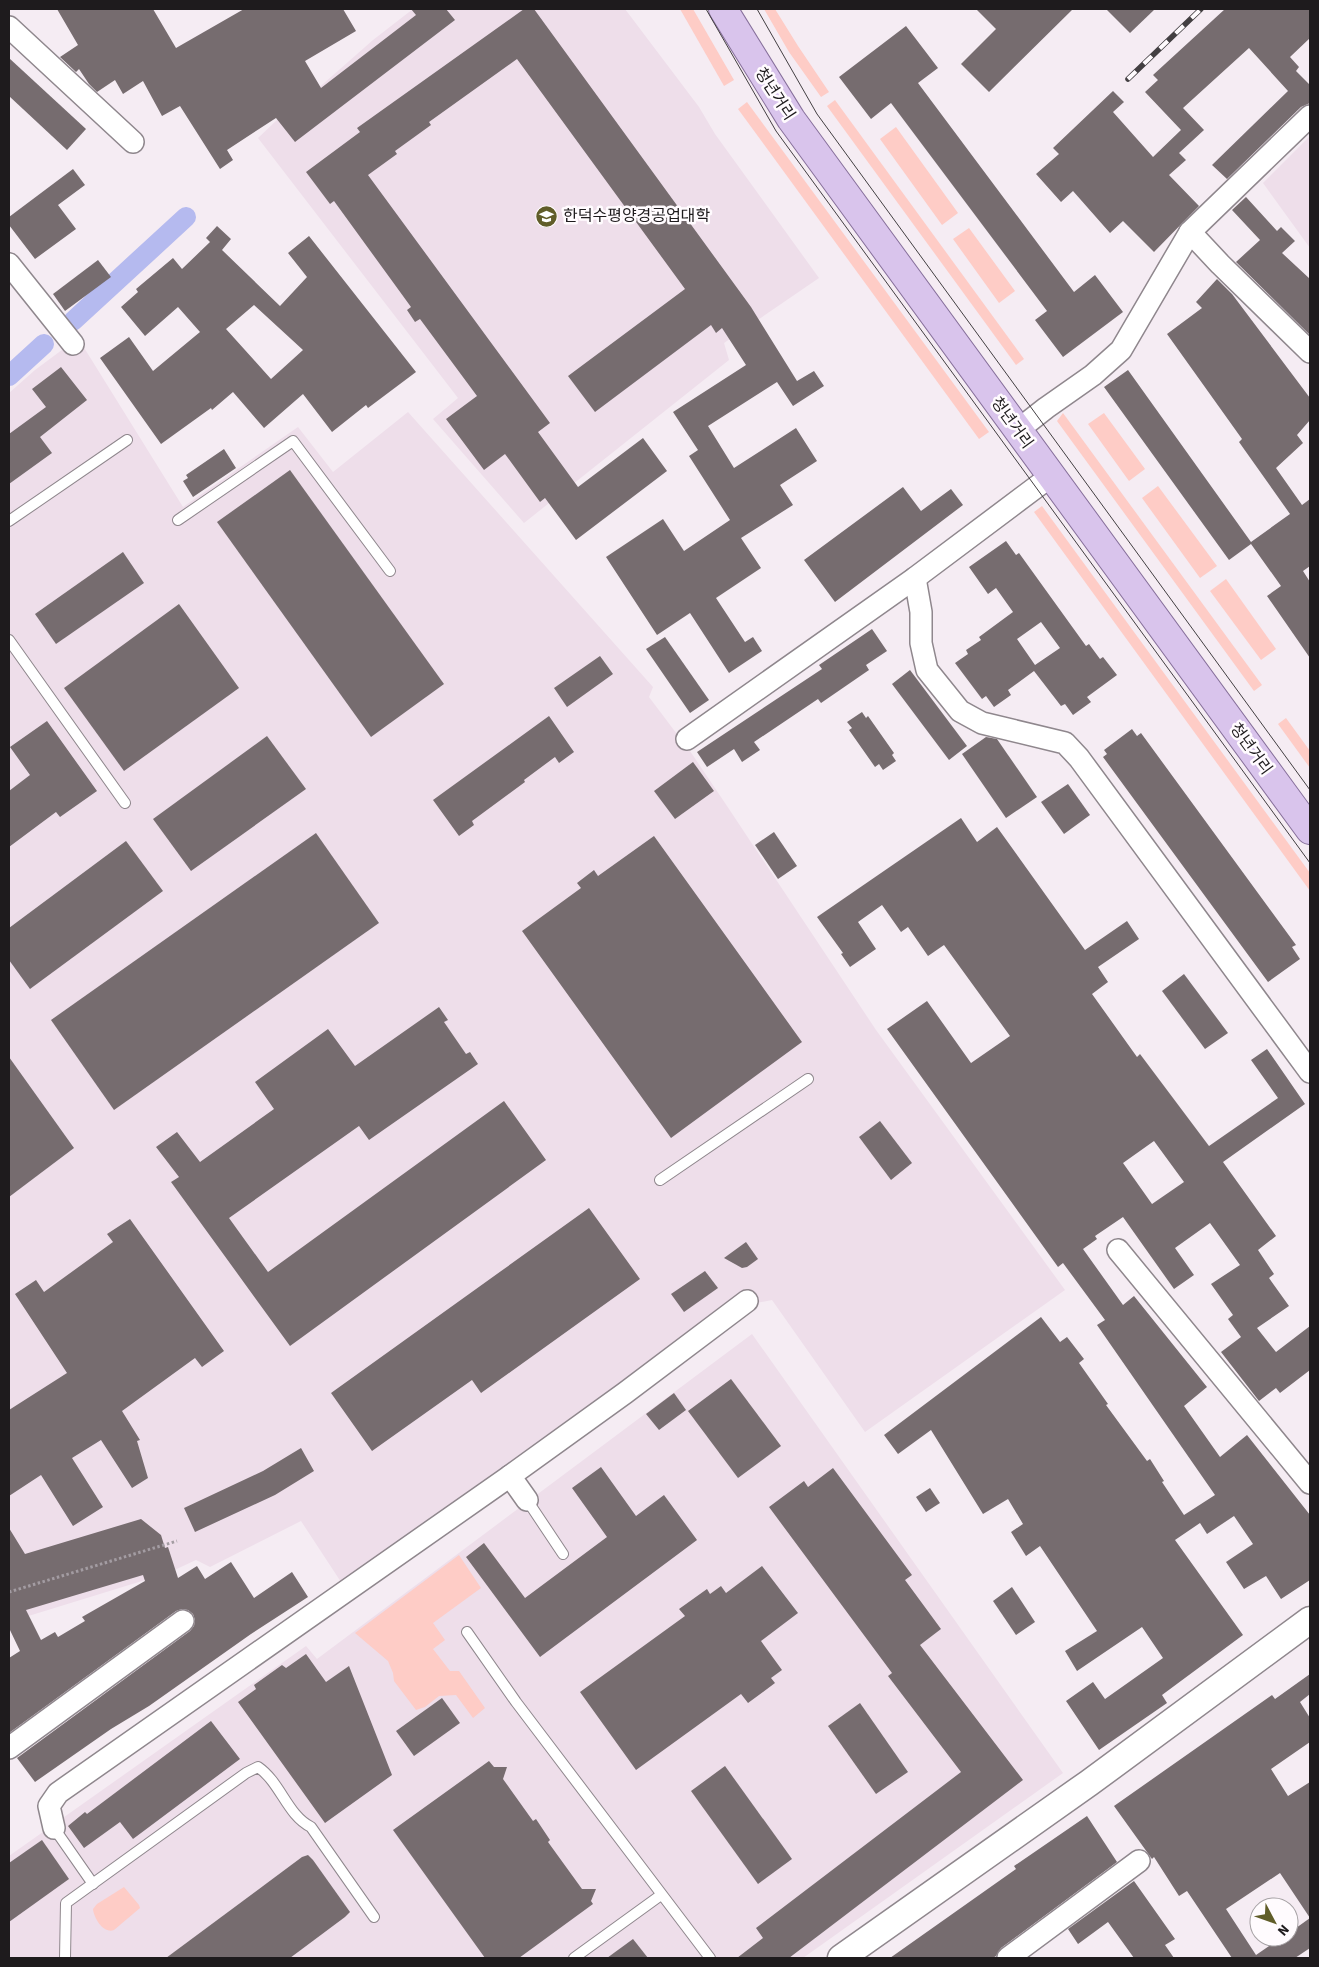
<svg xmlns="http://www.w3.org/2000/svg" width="1319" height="1967" viewBox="0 0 1319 1967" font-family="'Source Sans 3','Noto Sans KR',sans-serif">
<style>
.built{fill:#eedeea}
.green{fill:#feccc6}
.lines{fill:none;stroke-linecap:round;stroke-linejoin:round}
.canal{stroke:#b5baef;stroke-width:20}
.building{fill:#766c6f;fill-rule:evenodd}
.service-casing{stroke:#8f878d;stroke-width:12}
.minor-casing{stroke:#8f878d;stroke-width:24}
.tertiary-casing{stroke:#8f878d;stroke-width:29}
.primary-casing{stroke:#87709b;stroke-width:30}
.path{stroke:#a39ca2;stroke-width:3;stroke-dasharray:2.5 2.5;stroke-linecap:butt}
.service{stroke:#fff;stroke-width:10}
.minor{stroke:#fff;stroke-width:21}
.tertiary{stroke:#fff;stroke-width:26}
.primary{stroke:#d9c4ec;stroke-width:28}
.tram{stroke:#433f42;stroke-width:1}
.rail-casing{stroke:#433f42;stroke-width:5.5}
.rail{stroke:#fffbfe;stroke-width:4;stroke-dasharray:11;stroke-linecap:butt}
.labels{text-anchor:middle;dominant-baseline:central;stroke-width:5;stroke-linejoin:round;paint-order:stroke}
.street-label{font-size:16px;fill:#1e1b1d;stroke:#fffbfe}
.poi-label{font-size:16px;fill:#1e1b1d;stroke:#fffbfe;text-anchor:start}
</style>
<rect width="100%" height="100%" fill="#f5ecf3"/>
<g class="built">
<polygon points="413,9 625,9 699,107 715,134 819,278 724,343 729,360 524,523 433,419 458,398 258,138 277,120 306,99 373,40"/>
<polygon points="1310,136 1310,248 1263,183"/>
<polygon points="78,338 183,507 298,427 333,472 408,412 653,687 649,697 692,754 725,803 876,1030 1065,1290 865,1432 772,1300 726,1309 341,1582 301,1521 210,1567 196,1560 168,1573 9,1622 9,393 35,370"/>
<polygon points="752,1334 1063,1773 803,1958 9,1958 9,1856 306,1646 317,1659"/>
</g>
<g class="green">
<polygon points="680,9 693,9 734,80 724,86"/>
<polygon points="764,9 775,9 798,46 829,92 821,97 789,52"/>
<polygon points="835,100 1024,359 1016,365 827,106"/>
<polygon points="747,102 989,432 979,439 738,109"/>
<polygon points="896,127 958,213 942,225 880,139"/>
<polygon points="969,228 1015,291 999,303 953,239"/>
<polygon points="1063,413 1262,685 1254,691 1057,421"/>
<polygon points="1104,413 1145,469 1129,481 1088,424"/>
<polygon points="1158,486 1217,566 1200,578 1142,498"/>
<polygon points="1042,506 1310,873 1310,891 1034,512"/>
<polygon points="1226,579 1276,649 1261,660 1210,591"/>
<polygon points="1286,718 1310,751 1310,768 1278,724"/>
<polygon points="459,1555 481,1588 433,1623 445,1640 433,1649 450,1671 459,1671 485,1708 473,1718 456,1695 439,1696 425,1707 416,1710 394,1681 393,1673 388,1661 355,1633"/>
<path d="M124,1887L139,1905L140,1908L114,1930C104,1934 94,1919 93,1909L97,1904Z"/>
</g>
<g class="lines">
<g class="canal">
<polyline points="73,321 186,217"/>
<polyline points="9,376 44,344"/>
</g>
</g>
<g class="building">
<polygon points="57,9 153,9 176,48 244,9 343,9 356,31 305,61 321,88 416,15 411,9 446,9 455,20 295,142 276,118 227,150 233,160 220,169 180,106 162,116 143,81 123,94 115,80 97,92 89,84 79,69 76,72 60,57 78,45"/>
<polygon points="524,9 534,9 751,307 797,381 814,371 824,386 793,406 777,382 708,426 734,468 796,428 817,461 780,485 793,505 741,538 761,568 716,598 745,642 753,637 762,651 729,673 690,613 657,635 606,557 663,519 684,551 730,520 689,456 698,450 673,412 746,365 722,328 716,333 711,325 595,412 568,376 685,289 517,59 429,122 431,125 395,151 397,154 368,175 550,423 538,432 578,487 643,438 667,471 576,540 545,498 540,502 505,454 484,470 446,419 477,396 420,319 415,322 407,310 411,307 334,201 330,204 306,172 360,132 357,128"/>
<polygon points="976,9 1073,9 989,92 961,64 996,29"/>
<polygon points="1106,9 1155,9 1130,33"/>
<polygon points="1225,9 1310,9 1310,38 1290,57 1299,67 1296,71 1310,85 1310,103 1301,107 1227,179 1212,165 1288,91 1249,48 1183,108 1204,130 1179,153 1186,160 1169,175 1199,206 1154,252 1123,221 1110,233 1073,191 1061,202 1036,174 1059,154 1053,148 1113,91 1124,102 1113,112 1153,157 1181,130 1145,92 1158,80 1153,75"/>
<polygon points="906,26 938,68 918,83 1074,292 1095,275 1123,312 1063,357 1035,320 1047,311 891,103 871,119 839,77"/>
<polygon points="9,58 86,129 67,150 9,96"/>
<polygon points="73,169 85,185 58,205 76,229 35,259 9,225 9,217"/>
<polygon points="1246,197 1277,231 1281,227 1295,241 1282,253 1310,279 1310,335 1236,262 1260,240 1232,210"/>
<path d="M217,226L231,239L222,250L280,306L307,277L288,253L309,236L416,372L368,408L366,405L332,432L303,394L264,428L233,392L212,410L211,408L161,444L100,358L129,337L153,371L200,332L178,307L145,336L121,307L138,292L136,289L173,258L182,269L210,242L206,238ZM254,305L303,350L271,379L226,329Z"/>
<polygon points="98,260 111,277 65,311 53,294"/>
<polygon points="1217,279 1232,294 1310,398 1310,420 1297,435 1303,443 1276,468 1302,505 1310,499 1310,566 1303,571 1310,582 1310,658 1267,596 1281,586 1251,544 1229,560 1104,387 1128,370 1251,542 1290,514 1239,442 1242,439 1167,334 1202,308 1196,302"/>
<polygon points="61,367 87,400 40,437 52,453 9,484 9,434 46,407 32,389"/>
<polygon points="224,449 236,468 193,497 183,481 188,478 186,475"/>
<polygon points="290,470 444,684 371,737 217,522"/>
<polygon points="903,487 921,511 951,489 963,505 835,602 804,560"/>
<path d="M1006,541L1016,555L1019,553L1086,646L1089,644L1100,659L1103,657L1117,675L1087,697L1091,702L1073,715L1065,704L1061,706L1034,671L1008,690L1011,695L994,707L986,696L982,699L955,663L968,654L966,650L981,640L979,637L1013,612L996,588L988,594L969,567ZM1041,622L1060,648L1035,665L1017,639Z"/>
<polygon points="123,552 144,583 56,644 35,614"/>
<polygon points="179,604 239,688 124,771 64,688"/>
<polygon points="872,629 887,651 866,665 869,670 821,703 818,699 754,742 760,750 742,762 734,749 707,767 697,752 822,669 819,665"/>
<polygon points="665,637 709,700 690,713 646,649"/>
<polygon points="600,656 613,674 567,707 554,688"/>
<polygon points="910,670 967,746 949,760 892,684"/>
<polygon points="862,712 866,718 868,716 894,753 892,755 896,761 883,770 879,764 875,767 849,730 852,728 847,722"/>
<polygon points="549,716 574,752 559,763 555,757 524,780 525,782 472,821 474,825 459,836 433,800"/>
<polygon points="47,721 97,791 60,817 56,812 9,847 9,791 30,775 10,747"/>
<polygon points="1132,729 1137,736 1141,733 1296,945 1292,947 1300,959 1268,982 1103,757 1107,754 1104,750"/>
<polygon points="267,736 306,789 191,871 153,819"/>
<polygon points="986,737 997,739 1037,797 1006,818 962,754"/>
<polygon points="693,762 714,791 675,819 654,791"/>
<polygon points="1068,784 1090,815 1064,834 1041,802"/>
<path d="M961,818L977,842L997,827L1085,950L1127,921L1139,939L1098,967L1108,982L1092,994L1137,1057L1140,1054L1209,1146L1278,1098L1251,1060L1267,1049L1305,1104L1223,1162L1276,1236L1258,1250L1274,1274L1269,1278L1289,1306L1257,1328L1276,1352L1310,1326V1370L1280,1393L1276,1388L1259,1401L1221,1352L1241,1337L1228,1319L1233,1315L1211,1284L1240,1265L1210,1223L1175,1248L1194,1275L1174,1289L1123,1217L1095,1236L1097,1239L1083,1249L1123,1305L1134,1296L1207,1387L1184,1406L1220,1457L1247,1435L1310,1515V1580L1281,1599L1266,1576L1244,1589L1226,1562L1253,1544L1234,1516L1207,1534L1200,1523L1175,1540L1243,1635L1162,1695L1167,1703L1099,1750L1066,1701L1093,1682L1105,1699L1163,1658L1142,1627L1077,1671L1065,1651L1097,1631L1040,1546L1026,1556L1011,1532L1023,1524L1008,1499L983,1514L931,1430L898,1454L884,1435L1041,1317L1060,1342L1067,1337L1084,1359L1079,1363L1108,1404L1106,1405L1147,1461L1150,1459L1164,1481L1162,1482L1184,1515L1215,1495L1097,1325L1105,1320L1063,1263L1058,1267L887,1029L927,1001L971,1063L1010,1036L944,945L928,956L908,927L901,932L882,905L858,922L876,949L850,967L841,954L843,953L817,917ZM1154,1141L1184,1182L1152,1204L1123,1163Z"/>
<polygon points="774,832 797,866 778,879 755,845"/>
<polygon points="316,833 379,923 114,1110 51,1020"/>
<polygon points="654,836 802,1042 671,1138 522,931 581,888 577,883 594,870 598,876"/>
<polygon points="126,841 163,891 30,989 9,960 9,928"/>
<polygon points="1184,974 1228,1033 1205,1049 1162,991"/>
<polygon points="439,1007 448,1020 444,1022 466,1054 470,1052 478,1064 369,1140 359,1126 229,1218 268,1272 504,1101 546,1160 290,1346 171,1182 179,1177 156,1147 177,1132 200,1162 274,1109 255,1082 328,1029 355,1066"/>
<polygon points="9,1057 74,1148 9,1197"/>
<polygon points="880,1121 912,1163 891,1180 859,1137"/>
<polygon points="589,1208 640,1279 481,1393 472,1380 372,1451 331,1393"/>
<polygon points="130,1219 224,1351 202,1367 195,1358 122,1411 140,1440 137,1441 148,1478 132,1488 101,1440 72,1458 103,1507 73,1526 41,1475 9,1496 9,1410 67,1373 15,1294 36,1280 44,1292 113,1242 107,1234"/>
<polygon points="746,1242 758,1259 747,1267 742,1268 724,1258"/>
<polygon points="705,1271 718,1288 684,1312 671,1294"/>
<polygon points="731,1379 781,1446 738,1478 688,1411"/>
<polygon points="674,1393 686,1410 659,1430 646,1414"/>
<polygon points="301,1448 314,1471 275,1495 195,1532 184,1508 263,1471"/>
<polygon points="601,1467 636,1516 664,1495 697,1540 540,1657 466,1557 484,1543 525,1598 607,1537 572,1488"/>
<polygon points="833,1468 912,1575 905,1580 941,1629 920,1645 1023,1780 789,1958 737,1958 763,1938 756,1928 961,1772 888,1676 892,1673 769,1507 804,1481 808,1487"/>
<polygon points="930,1488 940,1503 926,1512 916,1497"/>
<path d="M141,1519L161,1535L165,1548L168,1547L178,1578L197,1566L205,1579L231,1562L254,1598L292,1572L308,1597L251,1634L149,1706L111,1729L35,1782L17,1758L190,1631L194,1626L195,1620L193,1614L188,1610L182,1609L176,1611L9,1733V1658L20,1651L9,1628V1528L25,1554ZM143,1575L145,1581L82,1617L85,1621L58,1637L55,1632L41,1640L26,1610Z"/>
<polygon points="762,1566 798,1613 761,1641 782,1670 771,1678 775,1683 748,1703 741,1694 636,1770 580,1692 685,1616 679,1609 707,1589 710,1594 721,1586 726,1593"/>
<polygon points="1012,1587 1035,1622 1016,1635 993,1601"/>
<polygon points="306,1654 326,1682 349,1666 392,1775 325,1823 238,1702 256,1689 254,1685 282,1665 286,1668"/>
<polygon points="1310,1674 1310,1694 1300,1702 1310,1718 1310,1742 1271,1769 1288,1796 1310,1782 1310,1918 1280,1873 1226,1909 1256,1955 1282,1937 1289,1937 1289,1933 1310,1918 1310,1948 1295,1958 1232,1958 1187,1891 1179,1896 1154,1857 1152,1859 1114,1806 1272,1695 1275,1699"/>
<polygon points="442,1698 460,1723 414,1756 396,1731"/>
<polygon points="860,1703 908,1772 876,1794 828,1726"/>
<polygon points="211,1721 240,1759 133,1839 120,1822 84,1848 68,1826 85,1812 87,1814"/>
<polygon points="489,1761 494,1767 507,1767 503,1779 533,1821 536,1819 550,1840 548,1842 582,1889 596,1889 591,1901 593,1904 519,1958 485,1958 393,1830"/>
<polygon points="725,1766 792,1859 758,1884 691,1791"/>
<polygon points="1087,1816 1117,1862 1001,1948 996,1956 993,1958 890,1958 1016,1869 1014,1866"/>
<polygon points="42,1840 69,1879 9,1922 9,1863"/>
<polygon points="308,1855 313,1860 350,1912 345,1917 290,1958 166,1958 302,1857"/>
<polygon points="1134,1881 1175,1939 1165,1945 1174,1958 1134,1958 1108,1922 1078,1944 1068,1929"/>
<polygon points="633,1939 648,1958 607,1958"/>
</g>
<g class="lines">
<defs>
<g id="service">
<polyline points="178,520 293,441 390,571"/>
<polyline points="9,521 127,440"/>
<polyline points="9,640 125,803"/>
<polyline points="660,1180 808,1079"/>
<polyline points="527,1500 563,1554"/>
<polyline points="467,1632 516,1702 710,1958"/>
<polyline points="54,1828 93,1884"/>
<path d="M65,1958L66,1903L246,1773L258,1767C281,1783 287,1815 311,1827L374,1917"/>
<polyline points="574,1958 661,1895"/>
</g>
<g id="minor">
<polyline points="9,27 133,142"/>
<polyline points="1190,232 1220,264 1310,352"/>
<polyline points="9,264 73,344"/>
<polyline points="1018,430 1046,408 1093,375 1121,350 1190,232 1310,116"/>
<polyline points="915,578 921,612 921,643 927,670 960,711 982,723 1065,743 1079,758 1310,1072"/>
<polyline points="687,739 915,578 1051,476"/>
<polyline points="1118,1250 1310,1483"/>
<polyline points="510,1476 527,1500"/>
<polyline points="9,1748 183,1621"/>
<polyline points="54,1828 49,1806 58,1793 510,1476 625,1393 747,1301"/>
<polyline points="1008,1958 1139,1861"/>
</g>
<polyline id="tertiary" points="841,1958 1089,1783 1310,1620"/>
<polyline id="primary" points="723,9 791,119 1310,830"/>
</defs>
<use href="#service" class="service-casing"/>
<use href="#minor" class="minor-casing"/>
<use href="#tertiary" class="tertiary-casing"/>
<use href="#primary" class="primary-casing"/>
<polyline class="path" points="9,1592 177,1541"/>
<use href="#service" class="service"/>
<use href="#minor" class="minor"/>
<use href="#tertiary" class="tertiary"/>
<use href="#primary" class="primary"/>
<g class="tram">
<polyline points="706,9 776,131 1310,863"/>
<polyline points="757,9 817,114 1310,790"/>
</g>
<defs>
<polyline id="rail" points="1128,79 1201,9"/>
</defs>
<use href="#rail" class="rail-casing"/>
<use href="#rail" class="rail"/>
</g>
<defs>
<symbol id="university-disc" viewBox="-11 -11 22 22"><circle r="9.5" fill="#605d29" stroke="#fffbfe"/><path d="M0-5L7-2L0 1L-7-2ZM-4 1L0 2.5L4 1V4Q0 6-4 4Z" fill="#fff"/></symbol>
</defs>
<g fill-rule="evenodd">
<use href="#university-disc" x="534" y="204" width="25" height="25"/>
</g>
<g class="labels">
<g class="street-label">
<text transform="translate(775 94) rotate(57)">청년거리</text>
<text transform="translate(1012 423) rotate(54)">청년거리</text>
<text transform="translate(1251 749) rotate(54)">청년거리</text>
</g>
<g class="poi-label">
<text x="563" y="216">한덕수평양경공업대학</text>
</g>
</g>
<rect width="1319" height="1967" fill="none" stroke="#1e1b1d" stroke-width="20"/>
<g transform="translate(1274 1922) rotate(131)"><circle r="24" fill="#fffbfe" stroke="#a5a1a4"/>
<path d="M0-4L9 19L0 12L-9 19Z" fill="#605d29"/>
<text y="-8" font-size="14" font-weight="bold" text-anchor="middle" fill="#1e1b1d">N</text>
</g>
</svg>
